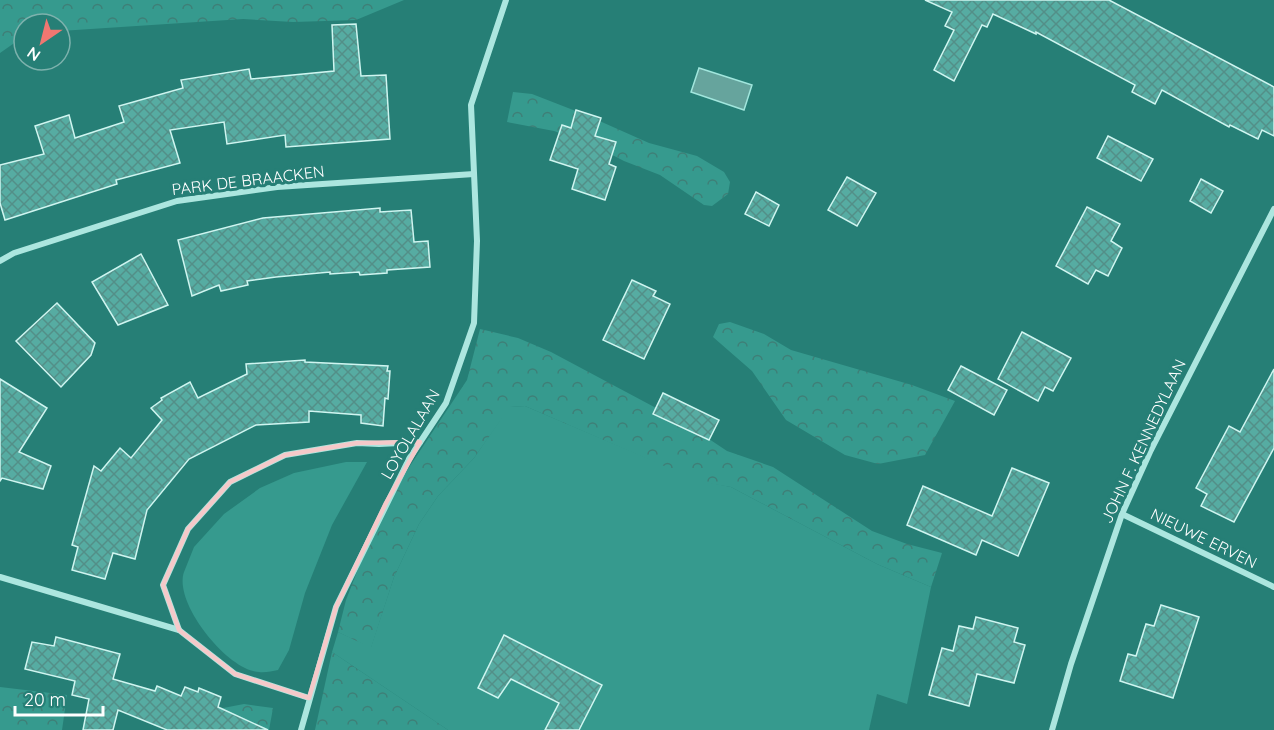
<svg xmlns="http://www.w3.org/2000/svg" width="1274" height="730" viewBox="0 0 1274 730" font-family="Quicksand,sans-serif">
<style>
.green{fill:#369a8e}
.forest{fill:url(#forest-crowns)}
.water{fill:#66a49d;stroke:#a1e6dd;stroke-width:1.5}
.building{fill:url(#building-cross-hatch);stroke:#cff5f0;stroke-width:1.5}
.lines{fill:none;stroke-linecap:round;stroke-linejoin:round}
.street{stroke:#ace6df;stroke-width:6}
.marked{fill:none;stroke:#f5c9c9;stroke-width:4.5;stroke-linejoin:round}
.labels{text-anchor:middle;dominant-baseline:central;stroke-width:6;stroke-linejoin:round;paint-order:stroke}
.street-label{font-size:16px;fill:#fff;stroke:#267f76}
</style>
<defs>
<pattern id="forest-crowns" width="20" height="18" patternUnits="userSpaceOnUse" patternTransform="scale(1.5)"><rect width="20" height="18" fill="#369a8e"/><path d="M2 6a3 3 0 1 1 6 0M12 15a3 3 0 1 1 6 0" fill="none" stroke="#3e7f77"/></pattern>
<pattern id="building-cross-hatch" width="8" height="8" patternUnits="userSpaceOnUse" patternTransform="scale(1.5)"><rect width="8" height="8" fill="#56aca2"/><path d="M0 0l8 8M0 8l8-8" fill="none" stroke="#538f88"/></pattern>
</defs>
<rect width="100%" height="100%" fill="#267f76"/>
<g class="green">
<polygon points="525,406 701,481 731,487 877,564 931,587 907,704 877,694 869,730 448,730 332,652 338,632 371,647 394,577 419,524 438,496 474,458 509,407"/>
<path d="M346,462H367L332,525L305,593L289,650L278,670C272,671 265,673 259,672C228,671 173,603 184,572L194,547L224,514L260,488L294,473Z"/>
</g>
<g class="forest">
<polygon points="0,0 404,0 356,20 293,22 243,19 60,31 60,24 24,24 24,38 20,39 0,53"/>
<polygon points="513,92 532,94 586,115 649,143 697,156 724,172 730,182 728,194 712,206 704,205 660,175 624,161 589,143 554,131 507,122"/>
<polygon points="730,322 764,334 791,350 912,385 955,401 925,455 878,464 845,455 786,420 752,371 713,337 719,324"/>
<polygon points="480,329 518,338 551,352 688,425 727,451 773,467 872,531 907,544 942,553 931,587 877,564 731,487 701,482 525,406 510,407 474,458 438,496 419,524 394,577 371,648 338,632 346,600 367,546 398,484 467,380"/>
<polygon points="332,652 448,730 315,730"/>
<polygon points="0,687 67,695 62,730 0,730"/>
<polygon points="244,704 273,708 269,730 198,730 213,710"/>
</g>
<polygon class="water" points="699,68 752,85 744,110 691,92"/>
<g class="building">
<polygon points="925,0 1109,0 1274,87 1274,136 1262,130 1258,139 1230,125 1229,127 1162,90 1155,104 1132,92 1135,85 1036,32 1036,34 993,14 987,27 982,25 954,81 934,70 954,30 945,26 952,12"/>
<polygon points="356,24 361,76 386,75 390,139 286,147 285,135 227,144 224,122 170,130 180,163 116,180 117,184 5,220 0,203 0,165 44,154 35,126 69,115 75,138 124,122 119,106 183,88 181,80 249,69 251,79 334,71 332,25"/>
<polygon points="576,110 601,118 595,136 616,142 609,164 616,167 605,200 572,189 578,169 550,160 562,125 571,128"/>
<polygon points="1108,136 1153,159 1141,181 1097,158"/>
<polygon points="847,177 876,193 857,226 828,210"/>
<polygon points="1201,179 1223,191 1211,213 1190,201"/>
<polygon points="756,192 779,205 769,226 745,214"/>
<polygon points="1087,207 1120,224 1111,241 1122,248 1108,276 1096,270 1088,284 1056,266"/>
<polygon points="380,208 380,212 411,210 414,242 428,241 430,267 387,270 387,273 360,275 359,272 330,274 330,272 276,277 247,281 248,285 221,291 219,285 192,296 178,240 263,218"/>
<polygon points="141,254 168,305 118,325 92,282"/>
<polygon points="632,280 656,291 653,296 670,304 644,359 603,340"/>
<polygon points="57,303 95,343 91,355 61,387 16,341"/>
<polygon points="1022,332 1071,358 1053,391 1045,387 1038,401 998,379"/>
<polygon points="305,360 305,362 388,366 387,371 390,371 388,399 385,398 383,426 361,423 361,415 309,411 309,422 256,425 189,459 147,510 135,559 113,553 105,579 72,570 78,547 72,545 94,466 101,471 120,448 131,458 162,420 151,408 162,400 161,398 190,382 198,398 247,374 246,364"/>
<polygon points="961,366 1007,390 994,415 948,390"/>
<polygon points="1274,369 1274,448 1234,522 1201,506 1207,494 1196,488 1229,426 1240,432"/>
<polygon points="0,379 47,408 19,452 51,466 43,489 2,478 0,481"/>
<polygon points="663,393 719,420 709,440 653,414"/>
<polygon points="1012,468 1049,483 1018,556 982,540 976,555 907,525 923,486 992,516"/>
<polygon points="1161,605 1199,617 1173,698 1120,681 1128,654 1136,656 1146,624 1154,626"/>
<polygon points="976,617 1018,628 1014,642 1025,645 1014,683 977,674 969,706 929,695 942,648 953,651 959,626 973,629"/>
<polygon points="504,635 602,685 579,730 545,730 559,703 511,679 498,698 478,688"/>
<polygon points="56,637 120,654 113,679 155,691 157,686 181,696 185,687 198,692 199,688 221,697 218,707 268,730 167,730 118,710 113,730 83,730 89,699 72,695 75,681 25,669 32,642 54,646"/>
</g>
<g class="lines">
<g class="street">
<polyline points="0,261 14,253 177,201 277,187 474,174"/>
<polyline points="1122,514 1274,587"/>
<polyline points="0,577 179,630"/>
<polyline points="309,698 235,674 179,630 163,585 188,529 230,482 285,455 357,443 379,444 420,442"/>
<polyline points="301,730 336,607 409,459 446,403 474,323 477,241 471,105 506,0"/>
<polyline points="1052,730 1071,664 1122,514 1150,452 1274,209"/>
</g>
</g>
<path class="marked" d="M420,442L386,503L336,607L309,698L235,674L179,630L163,585L188,529L230,482L285,455L357,443Z"/>
<g class="labels">
<g class="street-label">
<text transform="translate(248 180) rotate(-7)">PARK DE BRAACKEN</text>
<text transform="translate(410 434) rotate(-60)">LOYOLALAAN</text>
<text transform="translate(1143 441) rotate(-65)">JOHN F. KENNEDYLAAN</text>
<text transform="translate(1204 538) rotate(26)">NIEUWE ERVEN</text>
</g>
</g>
<g transform="translate(42 42) rotate(215)"><circle r="28" fill="#267f76" stroke="#7db2ad" stroke-width="1.5"/>
<path d="M0-4.5L10 22L0 15L-10 22Z" fill="#ef7771"/>
<text y="-9" font-size="16" font-weight="bold" text-anchor="middle" fill="#ffffff">N</text>
</g>
<path d="M15 706v9h88v-9" fill="none" stroke="#ffffff" stroke-width="3"/>
<text x="24" y="706" font-size="18" fill="#ffffff" stroke="#267f76" stroke-width="4.5" paint-order="stroke">20 m</text>
</svg>
